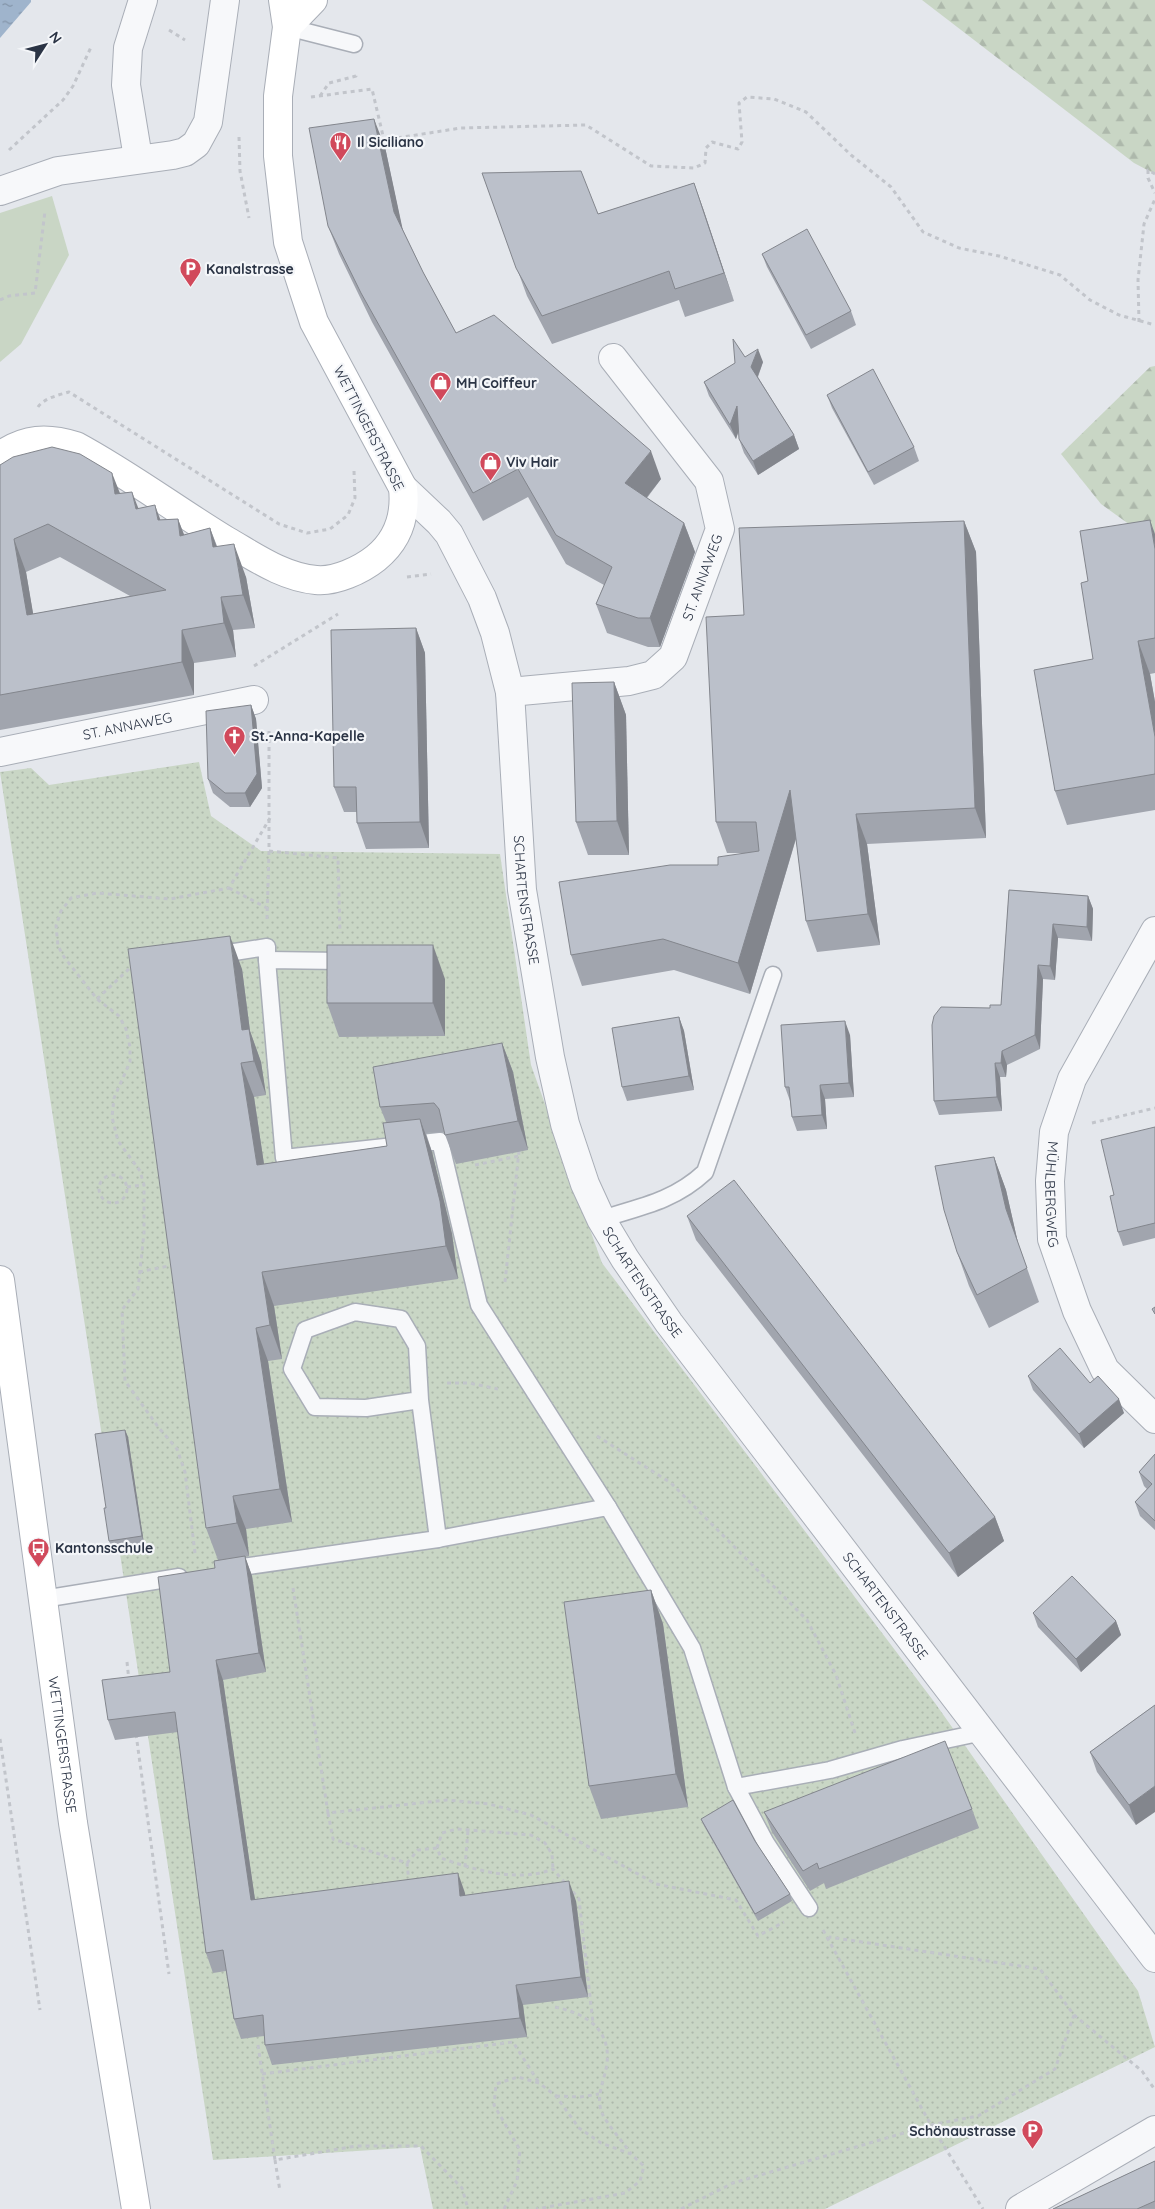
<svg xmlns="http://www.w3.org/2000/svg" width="1155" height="2209" viewBox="0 0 1155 2209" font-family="Quicksand,sans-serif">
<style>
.grass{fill:#c9d6c5}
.forest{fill:url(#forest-firs)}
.park{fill:url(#park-dots)}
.water{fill:url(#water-ripples)}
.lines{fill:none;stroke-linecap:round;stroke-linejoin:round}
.service-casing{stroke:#a9aeb7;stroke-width:19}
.minor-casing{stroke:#a9aeb7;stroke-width:30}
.secondary-casing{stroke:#a9aeb7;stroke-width:30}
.path{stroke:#c2c5cb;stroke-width:3;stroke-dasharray:4 4;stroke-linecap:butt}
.service{stroke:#f7f8fa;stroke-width:16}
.minor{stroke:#f7f8fa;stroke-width:28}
.secondary{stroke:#fff;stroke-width:28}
.wall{fill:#a1a5ae;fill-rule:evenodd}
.shaded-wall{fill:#83868d}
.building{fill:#bbc0ca;stroke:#83868d;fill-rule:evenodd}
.labels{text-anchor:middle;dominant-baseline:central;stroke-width:4.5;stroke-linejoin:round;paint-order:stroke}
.poi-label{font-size:14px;font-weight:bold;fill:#2b3445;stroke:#f4f6f9;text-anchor:start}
.street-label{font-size:14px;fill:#2b3445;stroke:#f4f6f9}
</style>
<defs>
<pattern id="forest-firs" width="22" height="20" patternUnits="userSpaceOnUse" patternTransform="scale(1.25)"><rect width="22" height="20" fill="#c9d6c5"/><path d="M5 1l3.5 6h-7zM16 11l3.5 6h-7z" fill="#adb8ab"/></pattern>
<pattern id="park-dots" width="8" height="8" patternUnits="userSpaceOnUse" patternTransform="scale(1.25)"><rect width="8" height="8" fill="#c9d6c5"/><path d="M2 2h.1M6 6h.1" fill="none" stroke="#adb8ab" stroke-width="1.8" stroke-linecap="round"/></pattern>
<pattern id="water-ripples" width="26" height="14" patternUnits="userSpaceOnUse" patternTransform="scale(1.25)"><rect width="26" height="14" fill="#9fb4cc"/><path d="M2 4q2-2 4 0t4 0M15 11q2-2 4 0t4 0" fill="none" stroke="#8293a7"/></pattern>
</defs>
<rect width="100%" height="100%" fill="#e4e7ec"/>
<polygon class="grass" points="52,196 69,255 21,344 0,362 0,213"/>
<g class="forest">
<polygon points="922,0 1155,0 1155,174 1134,163"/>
<polygon points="1155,366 1155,537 1151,540 1101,504 1061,454 1150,367"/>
</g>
<polygon class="park" points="199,762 211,816 261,851 500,854 531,1065 602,1263 935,1703 1138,1991 1155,2047 825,2209 433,2209 420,2147 213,2160 0,772 31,768 49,785"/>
<polygon class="water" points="0,0 31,0 31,2 0,38"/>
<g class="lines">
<defs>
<g id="service">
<polyline points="287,27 354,44"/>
<polyline points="215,955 267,947 267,960"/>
<polyline points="341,961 267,960 284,1158 440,1141 479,1305 608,1507"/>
<path d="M601,1219C640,1207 674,1201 705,1172L773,975"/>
<polyline points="420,1400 366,1408 315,1407 292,1369 305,1330 355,1312 401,1319 417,1346 420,1400 438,1539"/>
<polyline points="228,1569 438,1539 608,1507 692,1648 736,1787 830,1770 903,1749 983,1732"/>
<polyline points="43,1599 179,1577"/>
<polyline points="736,1787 766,1843 809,1908"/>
</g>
<g id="minor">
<polyline points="138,158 126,85 128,48 143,0"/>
<polyline points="0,191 58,171 173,155 185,152 196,144 208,122 225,0"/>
<path id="s1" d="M403,488L439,522L449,534L482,598L495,633L510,692L522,890L550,1057L565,1124L585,1184L601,1219L625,1259L669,1323L1155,1958"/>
<path id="s2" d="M510,692L629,681L653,675L673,657L720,529L709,481L613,358"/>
<path id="s3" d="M0,752L254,700"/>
<path id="s4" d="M1155,931L1072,1079L1054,1132L1050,1181L1052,1239L1077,1311L1105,1370L1155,1419"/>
<polyline points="1020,2209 1155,2130"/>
</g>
<g id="secondary">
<polyline points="287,27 313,0"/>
<path d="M0,456C25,438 47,437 76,446C128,474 176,510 227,541C255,557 283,577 316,580C335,582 361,570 376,558C398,540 406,516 403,488L314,322L288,242L278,156V96L287,27L283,0"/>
<path id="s5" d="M0,1280L73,1823L136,2209"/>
</g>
</defs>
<use href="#service" class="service-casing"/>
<use href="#minor" class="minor-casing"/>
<use href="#secondary" class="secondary-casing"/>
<g class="path">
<polyline points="169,30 185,40"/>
<polyline points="320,96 329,83 356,76 356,72"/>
<polyline points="311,97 372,89 384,140 461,128 586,125 651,166 694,168 705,163 706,148 712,142 738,149 742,142 739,103 747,97 774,99 806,112 851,155 891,187 923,232 959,248 999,256 1060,275 1090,300 1119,315 1155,325"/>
<polyline points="239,137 240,171 249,218"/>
<polyline points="9,150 63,100 73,86 92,45"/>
<polyline points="1155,174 1148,170 1148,178 1155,193"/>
<polyline points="0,300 9,296 35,293 45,211"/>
<polyline points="1139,322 1138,280 1144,224 1155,199"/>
<path d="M38,407C44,398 59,395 69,392L279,524L307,533L330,529L348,515L355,498L354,471"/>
<polyline points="407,577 431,574"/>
<polyline points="254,666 338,614"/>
<polyline points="269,731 269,851 338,858 340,933"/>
<polyline points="229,888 267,908"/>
<polyline points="267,919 269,851"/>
<polyline points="97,999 130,968"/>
<polyline points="1092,1123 1155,1108"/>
<polyline points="475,1165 519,1156"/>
<circle cx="113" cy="1189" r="14"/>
<polyline points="127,1187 144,1185"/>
<polyline points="139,1272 173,1265"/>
<polyline points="505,1282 519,1151"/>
<polyline points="447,1383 469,1383 498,1389"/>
<polyline points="597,1436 671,1483 807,1620 836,1675 855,1733"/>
<polyline points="195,1553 185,1472 177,1449 159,1428 125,1381 122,1310 138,1289 144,1233 144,1185 140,1171 118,1141 112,1117 114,1098 130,1062 130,1047 126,1029 119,1016 97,999 64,957 58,946 56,926 61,911 71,898 97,893 170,899 229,888 270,818"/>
<polyline points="293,1588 328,1813 447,1800 489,1804 531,1815 656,1884 736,1900 758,1936 784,1922"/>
<polyline points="127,1662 129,1681"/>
<polyline points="136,1734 169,1974"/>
<polyline points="0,1739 40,2010"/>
<polyline points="328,1813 333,1839 407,1863 409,1883"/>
<polyline points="437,1848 442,1833 457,1829 531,1835 545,1843 552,1854 553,1869"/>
<path d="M407,1863L418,1850L437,1848L441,1858C474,1870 519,1883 553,1869L579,1899L593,2023"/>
<polyline points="465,1867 468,1830"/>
<polyline points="823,1930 931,2125 983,2209"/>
<path d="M555,2007C584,2013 611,2028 607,2063C605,2080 595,2096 602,2113C606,2123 624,2143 631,2154"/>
<polyline points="1074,2015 1142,2071 1155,2090"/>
<polyline points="258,2045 275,2160 356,2146 421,2146 462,2188 468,2209"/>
<polyline points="262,2074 513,2042 539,2083"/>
<polyline points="556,2096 580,2097 599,2094"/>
<polyline points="275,2160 280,2191"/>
<polyline points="504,2209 517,2181 520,2150 494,2105 496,2084 518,2077 539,2083 556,2096 579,2128 601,2143 631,2154 644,2166 640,2181 625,2193 536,2209"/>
<polyline points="681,2209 733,2183 931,2125 978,2116 1055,2069 1074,2015 1040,1969 829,1937"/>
</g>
<use href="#service" class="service"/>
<use href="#minor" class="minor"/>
<use href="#secondary" class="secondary"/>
</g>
<g class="wall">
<polygon points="385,147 402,228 423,272 456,333 661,479 647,498 684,523 695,552 660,647 648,647 607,633 596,604 604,585 566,564 528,497 483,521 372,322 339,254 328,226"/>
<polygon points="482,173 598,214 694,183 734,301 685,317 679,300 552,344 527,296"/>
<polygon points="762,254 851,311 856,325 811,349 767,267"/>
<polygon points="745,357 763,362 758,377 794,435 799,449 758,475 744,453 739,439 739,430 736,439 709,396 704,382"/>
<polygon points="827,395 914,447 919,461 874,485 832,408"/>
<path d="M0,465L120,493L138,508L160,520L178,519L184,535L210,528L217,546L246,577L255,628L233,630L236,657L194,663V695L0,730ZM60,557L130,596L33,614L26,572Z"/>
<polygon points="964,521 976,552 986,838 867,844 880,945 817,952 806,921 796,839 750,994 674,970 582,986 571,955 718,865 744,853 727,853 716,822"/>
<polygon points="1155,534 1155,673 1150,674 1155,702 1155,810 1067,825 1055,791 1093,659 1088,581"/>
<polygon points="416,628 425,653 429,848 366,849 357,823 357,812 344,812 334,787"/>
<polygon points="614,682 626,715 629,855 588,855 576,822"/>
<polygon points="251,705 256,719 262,788 250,807 230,807 213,793 208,779"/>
<polygon points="1009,890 1088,896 1093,909 1092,941 1058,938 1055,980 1043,979 1040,1049 1007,1065 1006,1077 1000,1077 1002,1111 939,1115 934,1101 990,1008 1001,1005"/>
<polygon points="242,969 250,1031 261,1062 266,1095 254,1097 264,1164 387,1146 386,1122 380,1107 502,1043 513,1072 528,1150 456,1164 444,1132 426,1133 432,1152 452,1234 458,1279 274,1306 282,1359 268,1361 292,1522 246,1529 249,1556 245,1557 252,1576 266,1672 223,1680 255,1900 465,1893 465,1895 576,1901 588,1997 523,2005 527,2037 272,2065 265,2045 264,2036 241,2039 234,2019 226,1971 213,1973 206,1953 178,1732 115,1740 108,1720 170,1672 218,1560 206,1528"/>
<polygon points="445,979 445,1036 339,1037 327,1003"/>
<polygon points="679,1017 684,1031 694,1090 627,1101 622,1087"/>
<polygon points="850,1035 854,1097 825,1099 827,1129 797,1131 792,1117 790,1101 785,1087"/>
<polygon points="1155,1127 1155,1238 1123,1246 1118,1232"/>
<polygon points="994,1157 1006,1190 1018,1243 1039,1302 989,1328 969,1286 957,1252"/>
<polygon points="687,1216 995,1517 1004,1541 958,1577 696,1240"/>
<polygon points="1028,1376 1090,1383 1124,1413 1084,1448 1033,1390"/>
<polygon points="125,1430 128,1437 144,1544 112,1548 109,1541 106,1508"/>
<polygon points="1155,1454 1155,1530 1140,1516 1135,1502 1147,1489 1144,1486 1139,1472"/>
<polygon points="651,1590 663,1624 688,1807 601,1819 589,1786"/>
<polygon points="1033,1613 1116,1621 1121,1635 1081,1672 1038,1627"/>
<polygon points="1155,1705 1136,1825 1097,1772 1090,1752"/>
<polygon points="972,1809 979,1828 826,1889 824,1883 810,1891 772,1832 764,1812"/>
<polygon points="701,1819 755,1841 790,1894 792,1901 758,1921 704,1826"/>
<polygon points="1155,2161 1155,2209 1053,2209"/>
</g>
<g class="shaded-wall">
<polygon points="374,119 385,147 405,240 394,212"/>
<polygon points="694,183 704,211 734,301 724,273"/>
<polygon points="758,349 763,362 756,381 751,367"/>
<polygon points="737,406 742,420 736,439 730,425"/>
<polygon points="794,435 799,449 758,475 753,461"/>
<polygon points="651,451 661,479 635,512 625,483"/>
<polygon points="112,473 125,506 115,494"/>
<polygon points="132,492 145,525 136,509"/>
<polygon points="155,505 167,538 158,520"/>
<polygon points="178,519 191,553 180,536"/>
<polygon points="1150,520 1155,534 1155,549"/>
<polygon points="964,521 976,552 986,838 975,808"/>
<polygon points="684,523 695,552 660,647 650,618"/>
<polygon points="210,528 222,562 213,547"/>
<polygon points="14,539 26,572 39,648 27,615"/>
<polygon points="234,544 246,577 255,628 243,595"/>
<polygon points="221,597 233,630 236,657 224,623"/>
<polygon points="416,628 425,653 429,848 420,822"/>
<polygon points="182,630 194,663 194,695 182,662"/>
<polygon points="1138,641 1150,674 1155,702 1155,737"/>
<polygon points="614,682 626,715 629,855 617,821"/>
<polygon points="251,705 256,719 262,788 250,807 245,793"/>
<polygon points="790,790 801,821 750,994 738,963"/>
<polygon points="856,814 867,844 880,945 868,914"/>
<polygon points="1088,896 1093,909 1092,941 1087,927"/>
<polygon points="1053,924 1058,938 1055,980 1050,966"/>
<polygon points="230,936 242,969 250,1031 261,1062 266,1095 254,1061 253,1053 254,1063 242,1030"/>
<polygon points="433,945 445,979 445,1036 433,1003"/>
<polygon points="1038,965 1043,979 1040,1049 1035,1035"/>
<polygon points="679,1017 684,1031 694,1090 689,1076"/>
<polygon points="845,1021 850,1035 854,1097 849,1083"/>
<polygon points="502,1043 513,1072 528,1150 518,1121"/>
<polygon points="1002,1051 1007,1065 1006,1077 1001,1063"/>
<polygon points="241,1063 254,1097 269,1198 257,1165"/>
<polygon points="995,1063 1000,1077 1002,1111 997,1097"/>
<polygon points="820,1085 825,1099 827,1129 822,1115"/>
<polygon points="420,1119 432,1152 452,1234 458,1279 446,1246"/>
<polygon points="994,1157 1006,1190 1018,1243 1039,1302 1006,1209"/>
<polygon points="262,1272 274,1306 282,1359 270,1325"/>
<polygon points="256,1328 268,1361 292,1522 280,1489"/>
<polygon points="1119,1399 1124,1413 1084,1448 1079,1434"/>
<polygon points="125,1430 128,1437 144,1544 142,1536"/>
<polygon points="233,1496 246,1529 249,1556 237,1523"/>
<polygon points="995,1517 1004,1541 958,1577 949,1553"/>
<polygon points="245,1556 252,1576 266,1672 259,1653"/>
<polygon points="651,1590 663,1624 688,1807 676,1774"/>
<polygon points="1116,1621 1121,1635 1081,1672 1076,1659"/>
<polygon points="216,1660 223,1680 258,1920 251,1900"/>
<polygon points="1155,1786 1155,1812 1136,1825 1129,1805"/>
<polygon points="458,1873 465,1893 467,1916 460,1896"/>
<polygon points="569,1881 576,1901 588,1997 581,1977"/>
<polygon points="516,1985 523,2005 527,2037 520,2018"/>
</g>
<g class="building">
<polygon points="374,119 394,212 423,272 456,333 494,315 651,451 625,483 684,523 650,618 638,618 596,604 612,567 556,535 518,469 473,493 361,293 328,226 309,128"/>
<polygon points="581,171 598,214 694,183 724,273 675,289 669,271 542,316 516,268 482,173"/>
<polygon points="807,229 851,311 806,335 762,254"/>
<polygon points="733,339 745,357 758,349 751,367 794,435 753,461 739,439 737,406 730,425 704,382 735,363"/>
<polygon points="873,369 914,447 868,472 827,395"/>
<path d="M52,447L80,454L112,473L115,494L132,492L136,509L155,505L158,520L178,519L180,536L210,528L213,547L234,544L243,595L221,597L224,623L182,630V662L0,695V465L13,457ZM48,524L166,590L27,615L14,539Z"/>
<polygon points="1150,520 1155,549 1155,638 1138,641 1155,737 1155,774 1055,791 1034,670 1093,659 1081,583 1088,581 1080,531"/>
<polygon points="964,521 975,808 856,814 868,914 806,921 790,790 738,963 663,939 571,955 559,882 670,865 718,865 718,857 759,851 756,822 716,822 706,617 744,615 739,528"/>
<polygon points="416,628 420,822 357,823 356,787 334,787 331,630"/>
<polygon points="614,682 617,821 576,822 572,683"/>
<polygon points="251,705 257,774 245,793 225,793 208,779 206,711"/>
<polygon points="1009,890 1088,896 1087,927 1053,924 1050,966 1038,965 1035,1035 1002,1051 1001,1063 995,1063 997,1097 934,1101 932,1025 934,1016 941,1007 990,1008 990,1005 1001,1005"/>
<polygon points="230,936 242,1030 249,1029 254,1061 241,1063 257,1165 387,1146 383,1123 420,1119 440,1201 446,1246 262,1272 270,1325 256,1328 280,1489 233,1496 237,1523 206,1528 128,949"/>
<rect x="327" y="945" width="106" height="58"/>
<polygon points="679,1017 689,1076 622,1087 612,1028"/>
<polygon points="845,1021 849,1083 820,1085 822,1115 792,1117 789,1087 785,1087 781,1025"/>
<polygon points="502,1043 518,1121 445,1135 439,1109 434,1103 380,1107 373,1067"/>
<polygon points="1155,1127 1155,1223 1118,1232 1110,1196 1114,1195 1101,1140"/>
<polygon points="994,1157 1006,1209 1027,1268 977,1295 957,1252 944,1210 935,1166"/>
<polygon points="734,1180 995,1517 949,1553 687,1216"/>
<polygon points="1155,1307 1155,1314 1152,1309"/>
<polygon points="1060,1348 1090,1383 1098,1376 1119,1399 1079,1434 1028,1376"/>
<polygon points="125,1430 142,1536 109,1541 104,1508 106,1508 95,1434"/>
<polygon points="1155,1454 1155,1521 1135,1502 1152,1484 1139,1472"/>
<polygon points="245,1556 259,1653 216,1660 251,1900 458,1873 460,1896 569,1881 581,1977 516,1985 520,2018 265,2045 263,2015 234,2019 223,1950 206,1953 175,1712 108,1720 102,1680 170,1672 158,1577 215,1568 214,1561"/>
<polygon points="1072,1576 1116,1621 1076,1659 1033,1613"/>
<polygon points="651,1590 676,1774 589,1786 564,1602"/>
<polygon points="1155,1705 1155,1786 1129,1805 1090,1752"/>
<polygon points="945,1741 972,1809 819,1869 817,1863 803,1871 764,1812"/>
<polygon points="733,1800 755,1841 790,1894 755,1914 701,1819"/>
<polygon points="1155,2161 1155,2201 1137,2209 1053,2209"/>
</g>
<defs>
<symbol id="restaurant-pin" viewBox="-11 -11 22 30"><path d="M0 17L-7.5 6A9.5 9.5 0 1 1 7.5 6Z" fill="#d1495b" stroke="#f4f6f9"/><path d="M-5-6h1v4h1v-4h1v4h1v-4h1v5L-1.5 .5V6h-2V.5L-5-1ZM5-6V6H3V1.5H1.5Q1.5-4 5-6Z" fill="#fff"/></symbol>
<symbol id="parking-pin" viewBox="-11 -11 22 30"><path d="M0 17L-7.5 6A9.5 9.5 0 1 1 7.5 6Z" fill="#d1495b" stroke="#f4f6f9"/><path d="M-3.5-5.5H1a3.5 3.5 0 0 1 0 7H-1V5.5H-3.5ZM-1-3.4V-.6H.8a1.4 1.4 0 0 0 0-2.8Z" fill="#fff"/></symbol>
<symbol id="shop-pin" viewBox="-11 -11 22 30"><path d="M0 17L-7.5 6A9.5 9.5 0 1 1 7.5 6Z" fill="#d1495b" stroke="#f4f6f9"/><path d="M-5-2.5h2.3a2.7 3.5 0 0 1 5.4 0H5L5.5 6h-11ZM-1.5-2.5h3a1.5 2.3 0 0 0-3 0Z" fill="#fff"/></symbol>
<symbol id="church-pin" viewBox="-11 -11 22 30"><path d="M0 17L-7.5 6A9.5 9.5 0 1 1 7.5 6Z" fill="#d1495b" stroke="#f4f6f9"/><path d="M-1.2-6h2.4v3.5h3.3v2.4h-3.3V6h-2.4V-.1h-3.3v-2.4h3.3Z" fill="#fff"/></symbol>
<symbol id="bus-pin" viewBox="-11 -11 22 30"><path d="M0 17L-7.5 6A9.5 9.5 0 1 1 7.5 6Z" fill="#d1495b" stroke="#f4f6f9"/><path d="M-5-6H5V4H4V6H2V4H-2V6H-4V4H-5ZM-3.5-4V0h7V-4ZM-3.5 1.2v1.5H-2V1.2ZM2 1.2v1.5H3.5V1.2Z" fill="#fff"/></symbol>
</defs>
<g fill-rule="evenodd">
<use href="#restaurant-pin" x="328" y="130" width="25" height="34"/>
<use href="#parking-pin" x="178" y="256" width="25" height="34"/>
<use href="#shop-pin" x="428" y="370" width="25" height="34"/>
<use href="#shop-pin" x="478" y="450" width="25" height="34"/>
<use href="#church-pin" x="222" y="724" width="25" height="34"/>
<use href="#bus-pin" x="26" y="1536" width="25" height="34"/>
<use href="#parking-pin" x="1020" y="2118" width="25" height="34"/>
</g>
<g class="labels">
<g class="poi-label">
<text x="357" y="142">Il Siciliano</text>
<text x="206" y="269">Kanalstrasse</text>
<text x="456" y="383">MH Coiffeur</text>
<text x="506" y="462">Viv Hair</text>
<text x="251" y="736">St.-Anna-Kapelle</text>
<text x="55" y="1548">Kantonsschule</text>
<text x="1016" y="2131" text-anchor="end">Schönaustrasse</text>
</g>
<g class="street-label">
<text transform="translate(369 428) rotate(63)">WETTINGERSTRASSE</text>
<text stroke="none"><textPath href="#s2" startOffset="256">ST. ANNAWEG</textPath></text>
<text stroke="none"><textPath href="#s3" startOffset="130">ST. ANNAWEG</textPath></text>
<text stroke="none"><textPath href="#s1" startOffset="444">SCHARTENSTRASSE</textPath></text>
<text stroke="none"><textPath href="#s4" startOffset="288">MÜHLBERGWEG</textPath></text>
<text stroke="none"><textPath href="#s1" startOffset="849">SCHARTENSTRASSE</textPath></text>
<text stroke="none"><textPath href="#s1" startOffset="1254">SCHARTENSTRASSE</textPath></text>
<text stroke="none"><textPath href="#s5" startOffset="469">WETTINGERSTRASSE</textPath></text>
</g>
</g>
<g transform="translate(45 45) rotate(54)" stroke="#f4f6f9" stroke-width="4" paint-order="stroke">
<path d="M0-4L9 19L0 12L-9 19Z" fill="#2b3445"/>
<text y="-8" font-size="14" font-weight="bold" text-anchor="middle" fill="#2b3445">N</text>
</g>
</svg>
